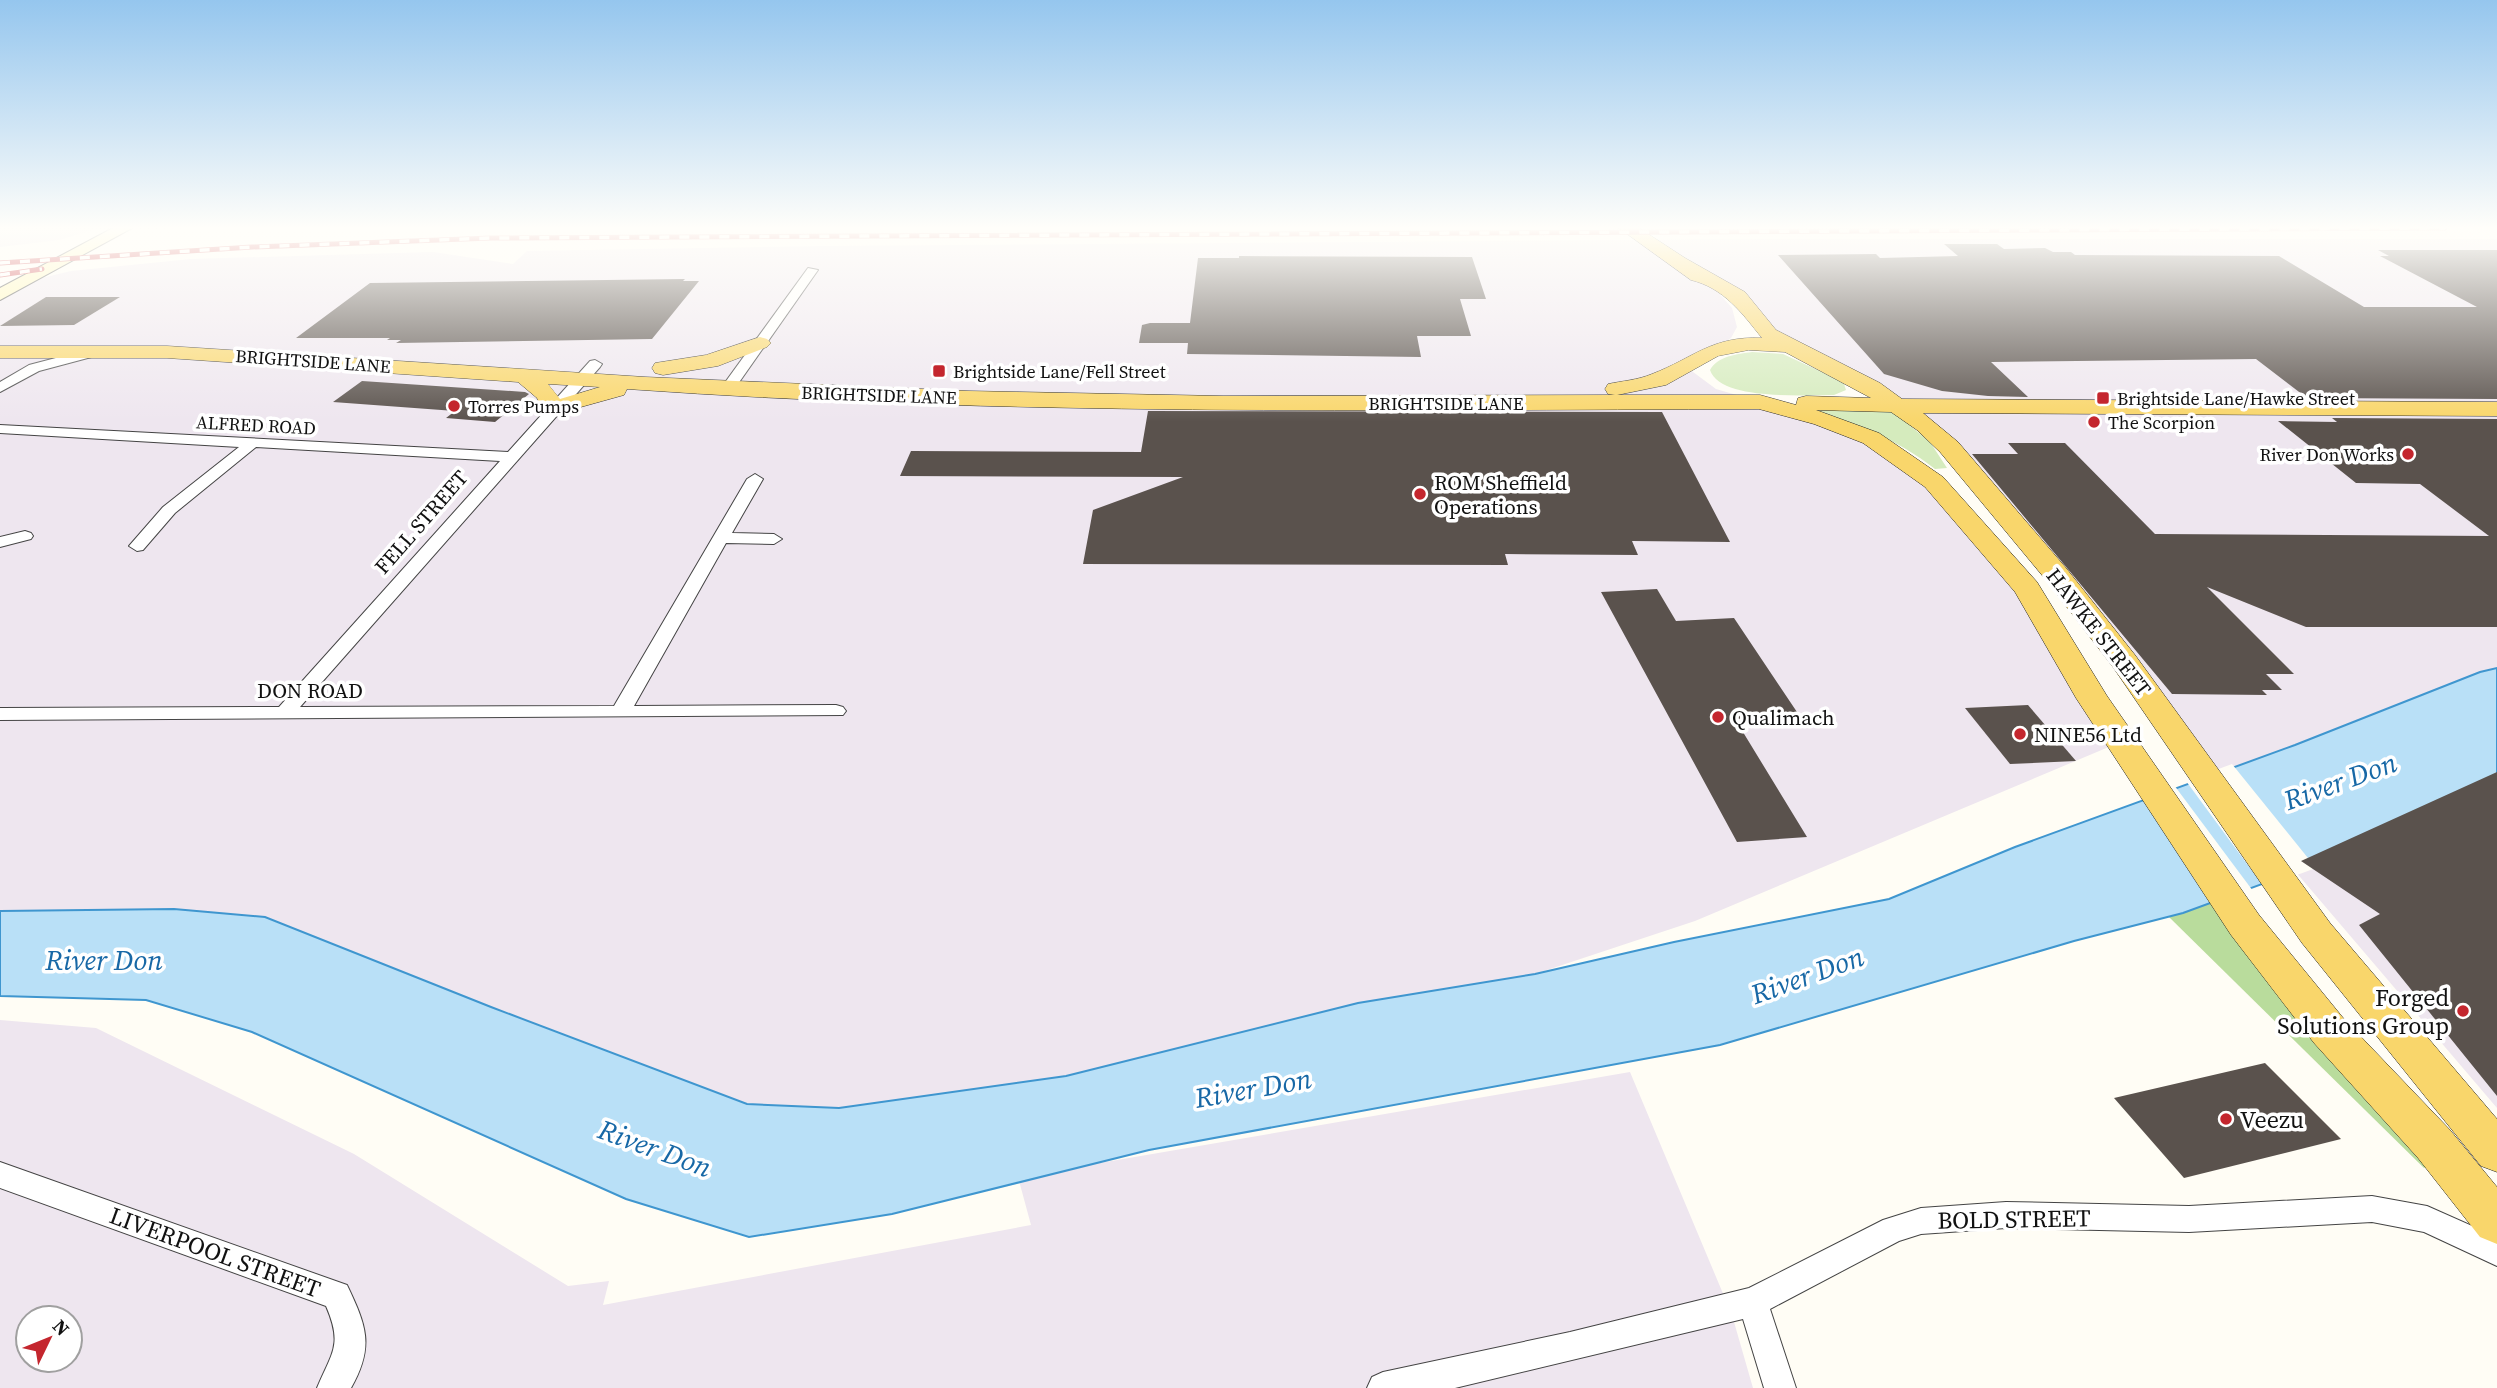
<svg xmlns="http://www.w3.org/2000/svg" width="2497" height="1388" viewBox="0 0 2497 1388" font-family="'Source Serif 4',serif">
<style>
.industrial{fill:#eee6ef;fill-rule:evenodd}
.green{fill:#d5ebbd}
.forest{fill:#b9dc9c}
.water{fill:#b9e0f7;stroke:#3f96cf;stroke-width:2}
.pier{fill:#fffdf5}
.building{fill:#5a524d}
.lines{fill:none;stroke-linecap:round;stroke-linejoin:round}
.street-casing{stroke:#444;stroke-width:2}
.secondary-casing{stroke:#333;stroke-width:2}
.primary-casing{stroke:#222;stroke-width:1}
.street{fill:#fff;fill-rule:evenodd}
.secondary{fill:#fff6b0;fill-rule:evenodd}
.primary{fill:#f9d66b;fill-rule:evenodd}
.rail-casing{stroke:#c4262e;stroke-width:5}
.rail{stroke:#fff;stroke-width:3.5;stroke-dasharray:10;stroke-linecap:butt}
.poi-dot{fill:#c4262e;stroke:#fff;stroke-width:2.5}
.labels{text-anchor:middle;dominant-baseline:central;stroke-width:7;stroke-linejoin:round;paint-order:stroke}
.far-street-label{font-size:18px;fill:#111;stroke:#fff}
.far-poi-label{font-size:18px;fill:#111;stroke:#fff;text-anchor:start}
.poi-label{font-size:21px;fill:#111;stroke:#fff;text-anchor:start}
.street-label{font-size:21px;fill:#111;stroke:#fff}
.near-poi-label{font-size:24px;fill:#111;stroke:#fff;text-anchor:end}
.near-street-label{font-size:24px;fill:#111;stroke:#fff}
.near-water-label{font-size:28px;font-style:italic;fill:#1768a6;stroke:#fff}
</style>
<rect width="100%" height="100%" fill="#fffdf5"/>
<g class="industrial">
<polygon points="0,228 217,228 96,229 59,240 0,247"/>
<polygon points="1762,239 2497,239 2497,1108 2167,721 1924,425 1789,346 1745,301 1717,291 1732,308 1737,327 1731,338 1689,369 1716,389 1846,427 1957,508 2123,741 1695,921 1535,974 1358,1003 1066,1076 839,1108 747,1104 491,1007 265,917 174,909 0,911 0,288 71,271 191,259 433,252 513,264 527,251 823,246"/>
<path d="M0,1020L96,1028L354,1154L568,1286L609,1281L603,1305L1031,1225L1018,1177L1630,1072L1732,1315L1753,1388H0ZM28,1318H70V1360H28Z"/>
</g>
<g class="green">
<path d="M1752,352L1783,354L1839,380L1844,384L1846,390L1834,395C1806,395 1720,401 1710,370C1718,356 1737,354 1752,352Z"/>
<path d="M1807,408L1891,410L1930,442L1947,468L1935,469C1897,439 1854,422 1807,408Z"/>
</g>
<polygon class="forest" points="2215,901 2428,1166 2424,1168 2169,917"/>
<polygon class="water" points="2497,668 2497,788 2420,826 2183,913 2074,941 1720,1045 1149,1150 892,1214 749,1237 626,1199 252,1032 146,1000 0,996 0,911 174,909 265,917 491,1007 747,1104 839,1108 1066,1076 1358,1003 1535,974 1674,942 1889,899 2015,847 2295,745 2480,672"/>
<g class="pier">
<polygon points="2232,764 2316,868 2264,887 2186,781"/>
<polygon points="2174,785 2253,891 2218,904 2142,797"/>
</g>
<g class="building">
<polygon points="1944,244 1997,244 2004,249 2045,248 2053,252 2071,252 2075,255 2279,256 2364,307 2477,307 2380,256 2389,256 2378,250 2497,250 2497,399 2307,398 2256,359 1991,362 2028,397 1988,396 1942,391 1884,374 1778,255 1876,254 1880,258 1958,256"/>
<polygon points="1239,256 1472,257 1486,299 1460,299 1471,336 1417,336 1421,357 1187,354 1188,343 1139,343 1142,325 1150,323 1190,323 1198,258 1239,258"/>
<polygon points="685,279 683,281 699,281 652,339 396,343 401,340 387,340 390,338 296,338 370,283"/>
<polygon points="46,297 120,297 74,325 0,326"/>
<polygon points="362,381 525,392 529,394 495,422 446,418 455,411 333,402"/>
<polygon points="1148,411 1662,412 1730,542 1632,541 1638,555 1505,554 1508,565 1083,564 1093,510 1183,477 900,476 911,451 1141,452"/>
<polygon points="2332,418 2497,419 2497,627 2306,627 2207,587 2294,674 2266,674 2282,690 2262,690 2267,695 2172,694 1972,454 2018,454 2008,443 2065,443 2155,534 2489,536 2420,484 2356,483 2278,421 2337,422"/>
<polygon points="1657,589 1676,621 1734,618 1799,715 1735,719 1807,837 1737,842 1601,592"/>
<polygon points="2028,705 2076,761 2010,764 1965,708"/>
<polygon points="2497,772 2497,1096 2359,925 2380,914 2301,861"/>
<polygon points="2265,1063 2341,1139 2184,1178 2114,1098"/>
</g>
<g class="lines">
<defs>
<g id="street">
<polygon points="808,268 818,270 733,391 723,391 721,388"/>
<polygon points="94,348 99,349 99,355 39,371 0,392 0,382 29,365"/>
<polygon points="595,360 602,364 600,367 300,707 614,706 747,479 755,474 763,479 732,533 774,534 782,539 774,544 726,543 634,706 836,705 843,707 846,711 843,715 0,720 0,708 279,707 500,461 256,447 175,513 143,550 137,551 129,546 163,507 239,447 0,433 0,425 508,452 590,361"/>
<polygon points="25,531 31,533 33,536 31,539 0,547 0,537"/>
<path d="M0,1162L347,1285C366,1325 375,1346 351,1388H317C332,1352 343,1345 326,1306L0,1188Z"/>
<polygon points="2372,1196 2427,1206 2497,1237 2497,1266 2424,1232 2372,1222 2189,1232 2006,1228 1921,1234 1899,1241 1770,1309 1796,1388 1764,1388 1743,1319 1455,1388 1367,1388 1372,1377 1383,1372 1570,1332 1749,1288 1883,1220 1921,1208 2006,1202 2189,1206"/>
</g>
<polygon id="secondary" points="113,228 132,228 0,300 0,288"/>
<g id="primary">
<path d="M1619,228H1639L1685,258L1745,292L1776,330L1880,383L1902,399L2497,402V416L1923,413L1958,442L2066,568L2135,655L2330,923L2497,1119V1172L2481,1166L2302,943L2113,667L2046,580L1940,452L1917,430L1891,412L1816,410L1879,433L1943,477L2037,582L2107,696L2259,915L2344,1019L2450,1130L2497,1187V1244L2480,1237L2418,1158L2314,1043L2231,935L2076,698L2015,592L1925,487L1863,443L1814,424L1759,409C1382,410 1003,416 627,389L624,395L552,415L544,413L537,398L518,382L167,358H0V346H167L645,377L968,391L1223,396L1615,395L1608,394L1605,389L1608,384C1622,381 1638,380 1652,374C1694,358 1711,336 1762,338C1742,313 1724,288 1691,280ZM1749,350L1785,352L1871,398L1806,396L1798,398L1796,405L1760,395H1617L1666,385L1718,356ZM548,384L600,387L560,399Z"/>
<polygon points="760,337 767,339 771,343 767,347 718,366 663,375 655,373 652,368 655,363 706,355"/>
</g>
</defs>
<use href="#street" class="street-casing"/>
<use href="#secondary" class="secondary-casing"/>
<use href="#primary" class="primary-casing"/>
<use href="#street" class="street"/>
<use href="#secondary" class="secondary"/>
<use href="#primary" class="primary"/>
<defs>
<g id="rail">
<polyline points="0,263 252,247 491,238 2445,228"/>
<polyline points="0,275 42,269"/>
</g>
</defs>
<use href="#rail" class="rail-casing"/>
<use href="#rail" class="rail"/>
</g>
<linearGradient id="sky" x2="0" y2="1"><stop stop-color="#95c6ee"/><stop offset="0.54" stop-color="#fffefa"/><stop offset="1" stop-color="#fffefa" stop-opacity="0"/></linearGradient>
<rect width="2497" height="422" fill="url(#sky)"/>
<g class="poi-dot">
<rect x="932" y="364" width="14" height="14" rx="3.5"/>
<rect x="2096" y="391" width="14" height="14" rx="3.5"/>
<circle cx="454" cy="406" r="7"/>
<circle cx="2094" cy="422" r="7"/>
<circle cx="2408" cy="454" r="7"/>
<circle cx="1420" cy="494" r="7"/>
<circle cx="1718" cy="717" r="7"/>
<circle cx="2020" cy="734" r="7"/>
<circle cx="2463" cy="1011" r="7"/>
<circle cx="2226" cy="1119" r="7"/>
</g>
<g class="labels">
<g class="far-street-label">
<text transform="translate(313 361) rotate(4)">BRIGHTSIDE LANE</text>
<text transform="translate(879 395) rotate(2)">BRIGHTSIDE LANE</text>
<text x="1446" y="403">BRIGHTSIDE LANE</text>
<text transform="translate(256 425) rotate(3)">ALFRED ROAD</text>
</g>
<g class="far-poi-label">
<text x="953" y="371">Brightside Lane/Fell Street</text>
<text x="2117" y="398">Brightside Lane/Hawke Street</text>
<text x="468" y="406">Torres Pumps</text>
<text x="2108" y="422">The Scorpion</text>
<text x="2394" y="454" text-anchor="end">River Don Works</text>
</g>
<g class="poi-label">
<text x="1434" y="482">ROM Sheffield<tspan x="1434" dy="24">Operations</tspan></text>
<text x="1732" y="717">Qualimach</text>
<text x="2034" y="734">NINE56 Ltd</text>
</g>
<g class="street-label">
<text transform="translate(421 522) rotate(-49)">FELL STREET</text>
<text transform="translate(2099 632) rotate(52)">HAWKE STREET</text>
<text x="310" y="690">DON ROAD</text>
</g>
<g class="near-poi-label">
<text x="2449" y="997">Forged<tspan x="2449" dy="28">Solutions Group</tspan></text>
<text x="2240" y="1119" text-anchor="start">Veezu</text>
</g>
<g class="near-street-label">
<text transform="translate(2014 1219) rotate(-1)">BOLD STREET</text>
<text transform="translate(215 1252) rotate(20)">LIVERPOOL STREET</text>
</g>
<g class="near-water-label">
<text transform="translate(2340 781) rotate(-20)">River Don</text>
<text x="104" y="960">River Don</text>
<text transform="translate(1807 975) rotate(-20)">River Don</text>
<text transform="translate(1253 1088) rotate(-10)">River Don</text>
<text transform="translate(655 1148) rotate(20)">River Don</text>
</g>
</g>
<g transform="translate(49 1339) rotate(47)"><circle r="33" fill="#ffffff" stroke="#a0a0a0" stroke-width="2"/>
<path d="M0-5L12 26L0 18L-12 26Z" fill="#c4262e"/>
<text y="-10" font-size="19" font-weight="bold" text-anchor="middle" fill="#111111">N</text>
</g>
</svg>
